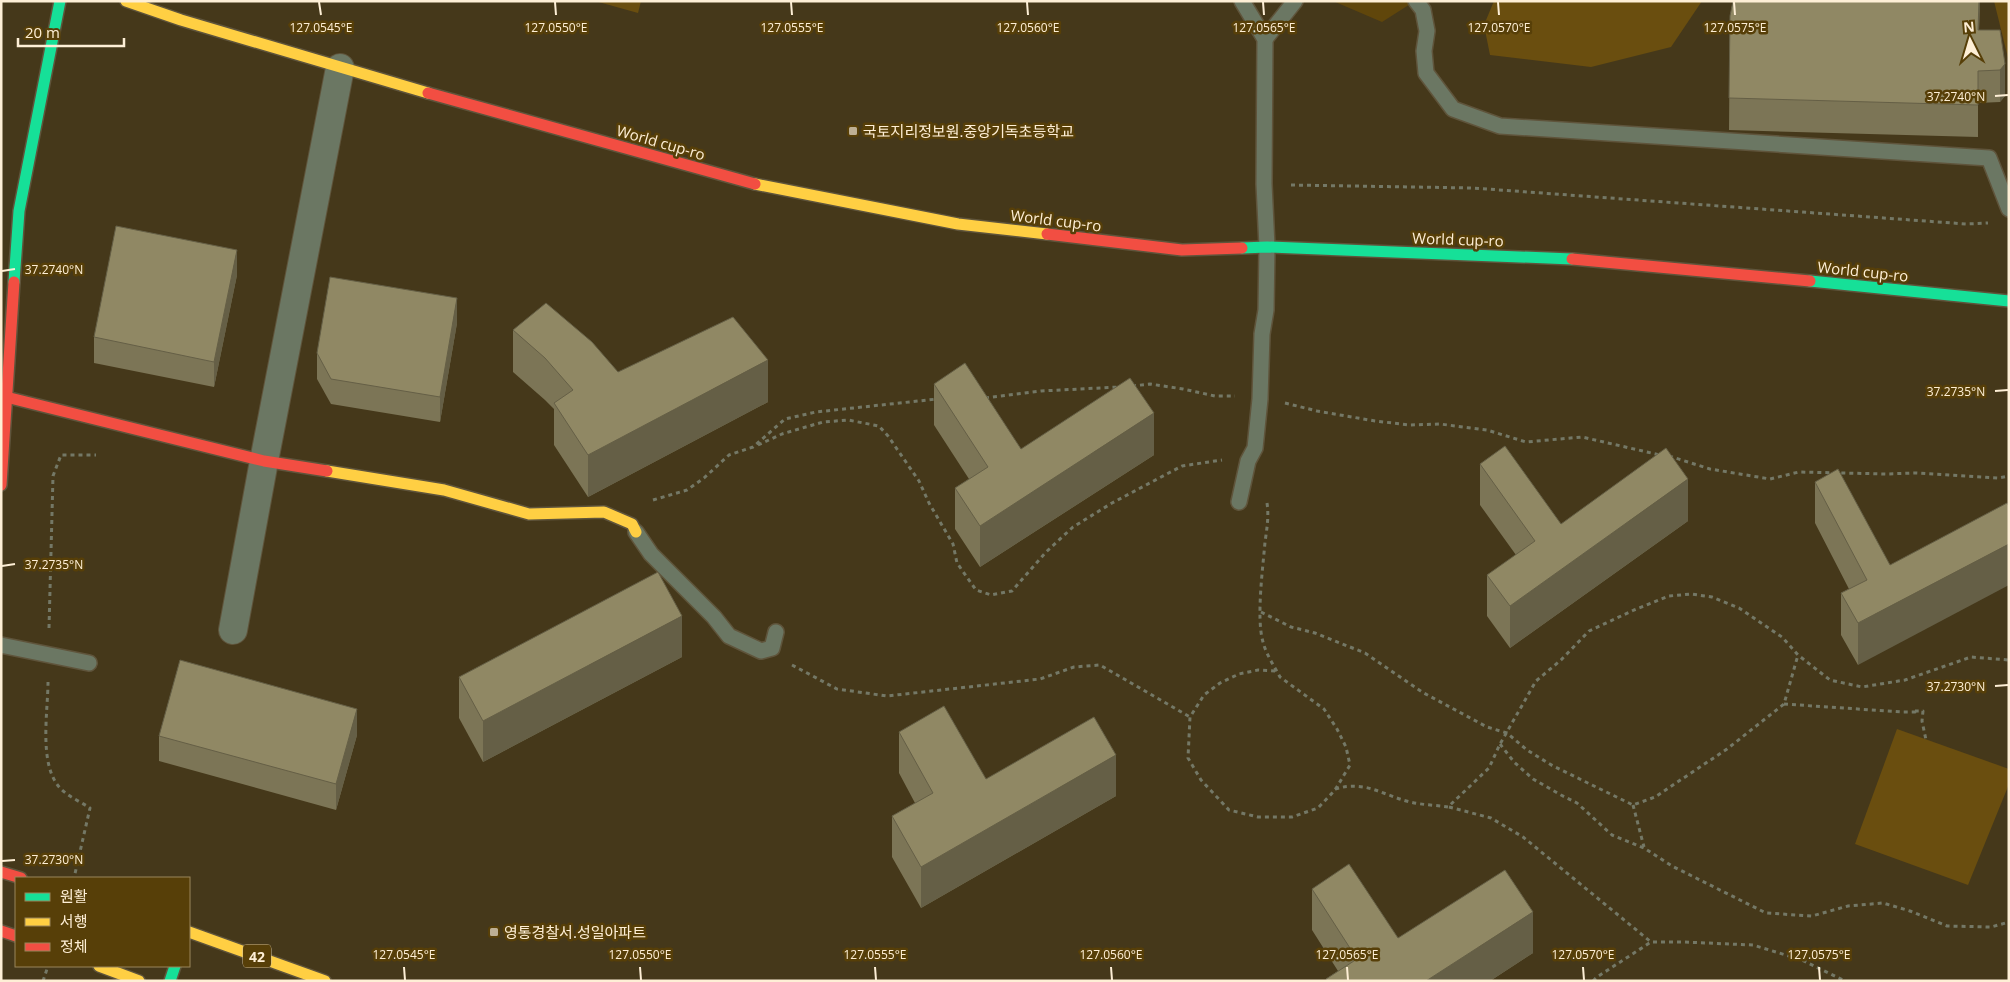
<svg xmlns="http://www.w3.org/2000/svg" width="2010" height="982" viewBox="0 0 2010 982" font-family="'Open Sans','Noto Sans KR',sans-serif">
<style>
.built{fill:#60460b}
.green{fill:#6a4e0f}
.lines{fill:none;stroke-linecap:round;stroke-linejoin:round}
.lane-casing{stroke:#5f543b;stroke-width:18}
.street-casing{stroke:#5f543b;stroke-width:30}
.fast-casing{stroke:#5f543b;stroke-width:14}
.slow-casing{stroke:#5f543b;stroke-width:14}
.jam-casing{stroke:#5f543b;stroke-width:14}
.path{stroke:#747866;stroke-width:3;stroke-dasharray:4 4;stroke-linecap:butt}
.lane{stroke:#6b7763;stroke-width:15}
.street{stroke:#6b7763;stroke-width:28}
.fast{stroke:#16e098;stroke-width:11}
.slow{stroke:#ffcf43;stroke-width:11}
.jam{stroke:#f24e42;stroke-width:11}
.wall{fill:#7c7556}
.shaded-wall{fill:#655f46}
.building{fill:#908864;stroke:#655f46}
.ticks{fill:none;stroke:#feefd6;stroke-width:2}
.poi-dot{fill:#bdaf94;stroke:#573f08;stroke-width:2}
.labels{text-anchor:middle;dominant-baseline:central;stroke-width:5;stroke-linejoin:round;paint-order:stroke}
.shield{fill:#573f08;stroke:#ccba98;stroke-width:1}
.shield-label{font-size:14px;font-weight:bold;fill:#feefd6}
.poi-label{font-size:15px;fill:#feefd6;stroke:#573f08;text-anchor:start}
.street-label{font-size:15px;fill:#feefd6;stroke:#573f08}
.ticks-label{font-size:12px;text-anchor:middle;fill:#feefd6;stroke:#573f08;stroke-width:5;stroke-linejoin:round;paint-order:stroke}
</style>
<rect width="100%" height="100%" fill="#45381a"/>
<polygon class="built" points="1333,1 1415,1 1382,22"/>
<g class="green">
<polygon points="595,1 641,1 638,13"/>
<polygon points="1494,1 1702,1 1671,47 1591,67 1490,55 1484,25"/>
<polygon points="1994,1 2009,1 2009,62"/>
<polygon points="1897,729 2009,769 2009,784 1968,885 1855,844"/>
</g>
<g class="lines">
<defs>
<g id="lane">
<polyline points="1416,1 1423,10 1427,31 1424,51 1426,73 1453,109 1500,126 1989,158 2009,209"/>
<polyline points="1265,39 1295,1"/>
<polyline points="1239,502 1248,461 1255,448 1260,399 1262,334 1266,310 1267,247 1264,184 1265,39 1242,1"/>
<polyline points="636,532 651,554 714,617 729,636 761,651 772,648 776,632"/>
<polyline points="1,645 89,663"/>
</g>
<polyline id="street" points="233,630 264,461 340,68"/>
<g id="fast">
<polyline points="1242,248 1267,247 1572,259"/>
<polyline points="1810,281 2009,301"/>
<polyline points="14,282 19,211 60,1"/>
<polyline points="170,981 175,966"/>
</g>
<g id="slow">
<polyline points="126,1 181,20 428,93"/>
<polyline points="755,184 958,224 1047,234"/>
<polyline points="327,471 444,490 529,514 604,512 632,524 636,532"/>
<polyline points="189,932 325,981"/>
<polyline points="99,966 139,981"/>
</g>
<g id="jam">
<polyline points="428,93 755,184"/>
<polyline points="1047,234 1182,250 1242,248"/>
<polyline points="1572,259 1810,281"/>
<polyline points="6,397 264,461 327,471"/>
<polyline points="1,485 14,282"/>
<polyline points="1,872 21,878"/>
<polyline points="1,931 16,936"/>
</g>
</defs>
<use href="#lane" class="lane-casing"/>
<use href="#street" class="street-casing"/>
<use href="#fast" class="fast-casing"/>
<use href="#slow" class="slow-casing"/>
<use href="#jam" class="jam-casing"/>
<g class="path">
<polyline points="1291,185 1473,188 1966,224 1988,223"/>
<polyline points="1132,386 1150,384 1183,389 1215,396 1235,396"/>
<polyline points="985,398 1041,391 1119,387"/>
<polyline points="1285,403 1317,411 1375,421 1410,425 1440,424 1487,430 1526,442 1582,437 1660,455"/>
<polyline points="758,445 782,434 823,422 848,420 879,426 888,436 919,481 929,503 953,544 957,563 976,590 991,595 1012,591 1046,552 1073,527 1112,503 1182,466 1222,460"/>
<polyline points="1669,456 1710,469 1770,479 1799,472 1886,474 1916,473 1998,478 2009,476"/>
<polyline points="653,500 687,490 704,478 729,455 753,447 785,419 816,412 937,399"/>
<path d="M1267,503C1269,516 1267,528 1265,542C1263,567 1256,618 1263,642C1266,654 1274,666 1280,677L1324,709L1337,729L1346,747L1350,765L1335,790L1318,808L1292,817H1258L1229,810L1201,780L1188,758L1190,717L1204,695L1220,683L1239,674L1258,670L1277,671"/>
<polyline points="1261,612 1291,627 1315,633 1365,653 1422,692 1487,727 1507,733 1527,750 1553,766 1633,805 1655,797 1727,749 1784,704 1798,655"/>
<polyline points="49,628 53,476 61,455 96,455"/>
<polyline points="792,665 837,689 887,696 1040,679 1074,667 1100,665 1190,717"/>
<path d="M48,682C48,712 38,766 61,789C69,797 81,802 90,808L74,878"/>
<polyline points="1784,704 1902,712 1915,712 1915,709 1915,711 1923,711 1922,721 1926,740"/>
<polyline points="1500,744 1514,762 1533,779 1561,795 1577,803 1612,835 1644,848 1672,866 1766,913 1812,916 1848,906 1883,903 1910,911 1947,926 1991,927 2009,922"/>
<path d="M1335,789C1366,780 1382,795 1410,802C1422,805 1436,805 1448,807L1489,768L1500,744L1536,681L1561,660L1589,631L1634,610L1669,596L1691,594L1712,597L1739,608L1782,637L1798,655L1830,680L1862,687L1905,680L1971,657L2009,660"/>
<polyline points="1633,805 1644,847"/>
<polyline points="1449,807 1491,818 1523,837 1651,942"/>
<polyline points="43,981 48,966"/>
<polyline points="1593,981 1597,977 1651,942 1683,942 1753,945 1802,960 1845,981"/>
</g>
<use href="#lane" class="lane"/>
<use href="#street" class="street"/>
<use href="#fast" class="fast"/>
<use href="#slow" class="slow"/>
<use href="#jam" class="jam"/>
</g>
<g class="wall">
<polygon points="1733,1 1980,1 1979,30 2000,30 2005,96 2000,102 1978,103 1978,137 1729,130 1730,16"/>
<polygon points="237,275 214,387 94,363 94,337"/>
<polygon points="457,323 440,422 331,404 317,379 317,353"/>
<polygon points="513,330 618,372 768,402 588,497 554,445 554,409 545,400 513,372"/>
<polygon points="934,384 1021,449 1154,455 980,567 955,529 955,488 969,479 934,425"/>
<polygon points="1480,464 1561,524 1688,521 1510,648 1487,616 1487,575 1516,555 1480,505"/>
<polygon points="1815,482 1890,565 1858,665 1841,635 1841,593 1849,589 1815,523"/>
<polygon points="682,657 483,762 459,718 459,677"/>
<polygon points="899,732 986,779 1116,796 921,908 892,857 892,816 915,803 899,773"/>
<polygon points="357,735 336,810 159,761 159,736"/>
<polygon points="1312,889 1398,938 1533,953 1490,981 1326,981 1326,979 1338,971 1312,930"/>
</g>
<g class="shaded-wall">
<polygon points="1979,1 1980,1 1978,62 1978,30"/>
<polygon points="2005,64 2005,96 2000,102 2000,70"/>
<polygon points="237,250 237,275 214,387 214,362"/>
<polygon points="457,298 457,323 440,422 440,397"/>
<polygon points="768,360 768,402 588,497 588,455"/>
<polygon points="1154,413 1154,455 980,567 980,526"/>
<polygon points="1688,479 1688,521 1510,648 1510,606"/>
<polygon points="2009,544 2009,585 1858,665 1858,623"/>
<polygon points="682,616 682,657 483,762 483,721"/>
<polygon points="357,709 357,735 336,810 336,784"/>
<polygon points="1116,755 1116,796 921,908 921,867"/>
<polygon points="1533,912 1533,953 1490,981 1426,981"/>
</g>
<g class="building">
<polygon points="1733,1 1979,1 1978,30 2000,30 2005,64 2000,70 1978,71 1978,105 1729,98 1730,16"/>
<polygon points="116,226 237,250 214,362 94,337"/>
<polygon points="330,277 457,298 440,397 331,379 317,353"/>
<polygon points="546,303 592,342 618,372 733,317 768,360 588,455 554,403 573,390 545,358 513,330"/>
<polygon points="965,363 1021,449 1130,378 1154,413 980,526 955,488 988,467 934,384"/>
<polygon points="1505,446 1561,524 1666,448 1688,479 1510,606 1487,575 1535,541 1480,464"/>
<polygon points="1838,469 1890,565 2007,503 2009,506 2009,544 1858,623 1841,593 1867,580 1815,482"/>
<polygon points="658,572 682,616 483,721 459,677"/>
<polygon points="180,660 357,709 336,784 159,736"/>
<polygon points="944,706 986,779 1094,717 1116,755 921,867 892,816 933,793 899,732"/>
<polygon points="1349,864 1398,938 1505,870 1533,912 1426,981 1327,981 1326,979 1357,959 1312,889"/>
</g>
<path class="ticks" d="M319,2L321,15M555,2L556,15M791,2L792,15M1027,2L1028,15M1263,2L1264,15M1498,2L1499,15M1734,2L1735,15M1995,96L2008,95M2,271L15,269M1995,391L2008,390M2,566L15,564M1995,686L2008,685M2,861L15,860M404,967L405,980M640,967L641,980M875,967L876,980M1111,967L1112,980M1347,967L1348,980M1583,967L1584,980M1819,967L1820,980"/>
<g class="poi-dot">
<rect x="848" y="126" width="10" height="10" rx="2.5"/>
<rect x="489" y="927" width="10" height="10" rx="2.5"/>
</g>
<g class="labels">
<rect class="shield" x="243" y="944.5" width="28" height="23" rx="4"/>
<g class="shield-label">
<text x="257" y="956">42</text>
</g>
<g class="poi-label">
<text x="863" y="131">국토지리정보원.중앙기독초등학교</text>
<text x="504" y="932">영통경찰서.성일아파트</text>
</g>
<g class="street-label">
<text transform="translate(661 142) rotate(16)">World cup-ro</text>
<text transform="translate(1056 220) rotate(7)">World cup-ro</text>
<text transform="translate(1458 239) rotate(2)">World cup-ro</text>
<text transform="translate(1863 271) rotate(6)">World cup-ro</text>
</g>
</g>
<g class="ticks-label">
<text x="321" y="32">127.0545°E</text>
<text x="556" y="32">127.0550°E</text>
<text x="792" y="32">127.0555°E</text>
<text x="1028" y="32">127.0560°E</text>
<text x="1264" y="32">127.0565°E</text>
<text x="1499" y="32">127.0570°E</text>
<text x="1735" y="32">127.0575°E</text>
<text x="1956" y="101">37.2740°N</text>
<text x="54" y="274">37.2740°N</text>
<text x="1956" y="396">37.2735°N</text>
<text x="54" y="569">37.2735°N</text>
<text x="1956" y="691">37.2730°N</text>
<text x="54" y="864">37.2730°N</text>
<text x="404" y="959">127.0545°E</text>
<text x="640" y="959">127.0550°E</text>
<text x="875" y="959">127.0555°E</text>
<text x="1111" y="959">127.0560°E</text>
<text x="1347" y="959">127.0565°E</text>
<text x="1583" y="959">127.0570°E</text>
<text x="1819" y="959">127.0575°E</text>
</g>
<rect width="2010" height="982" fill="none" stroke="#feefd6" stroke-width="5"/>
<rect x="15" y="877" width="175" height="90" fill="#573f08" stroke="#9a855a"/>
<rect x="25" y="893" width="25" height="8" fill="#16e098" stroke="#9a855a"/>
<text x="60" y="902" font-size="15" fill="#feefd6">원활</text>
<rect x="25" y="918" width="25" height="8" fill="#ffcf43" stroke="#9a855a"/>
<text x="60" y="927" font-size="15" fill="#feefd6">서행</text>
<rect x="25" y="943" width="25" height="8" fill="#f24e42" stroke="#9a855a"/>
<text x="60" y="952" font-size="15" fill="#feefd6">정체</text>
<g transform="translate(1970 40) rotate(355)" stroke="#573f08" stroke-width="4" paint-order="stroke">
<path d="M0-4L9 19L0 12L-9 19Z" fill="#feefd6"/>
<text y="-8" font-size="14" font-weight="bold" text-anchor="middle" fill="#feefd6">N</text>
</g>
<path d="M18 38v8h106v-8" fill="none" stroke="#feefd6" stroke-width="2.5"/>
<text x="25" y="38" font-size="15" fill="#feefd6" stroke="#573f08" stroke-width="4" paint-order="stroke">20 m</text>
</svg>
